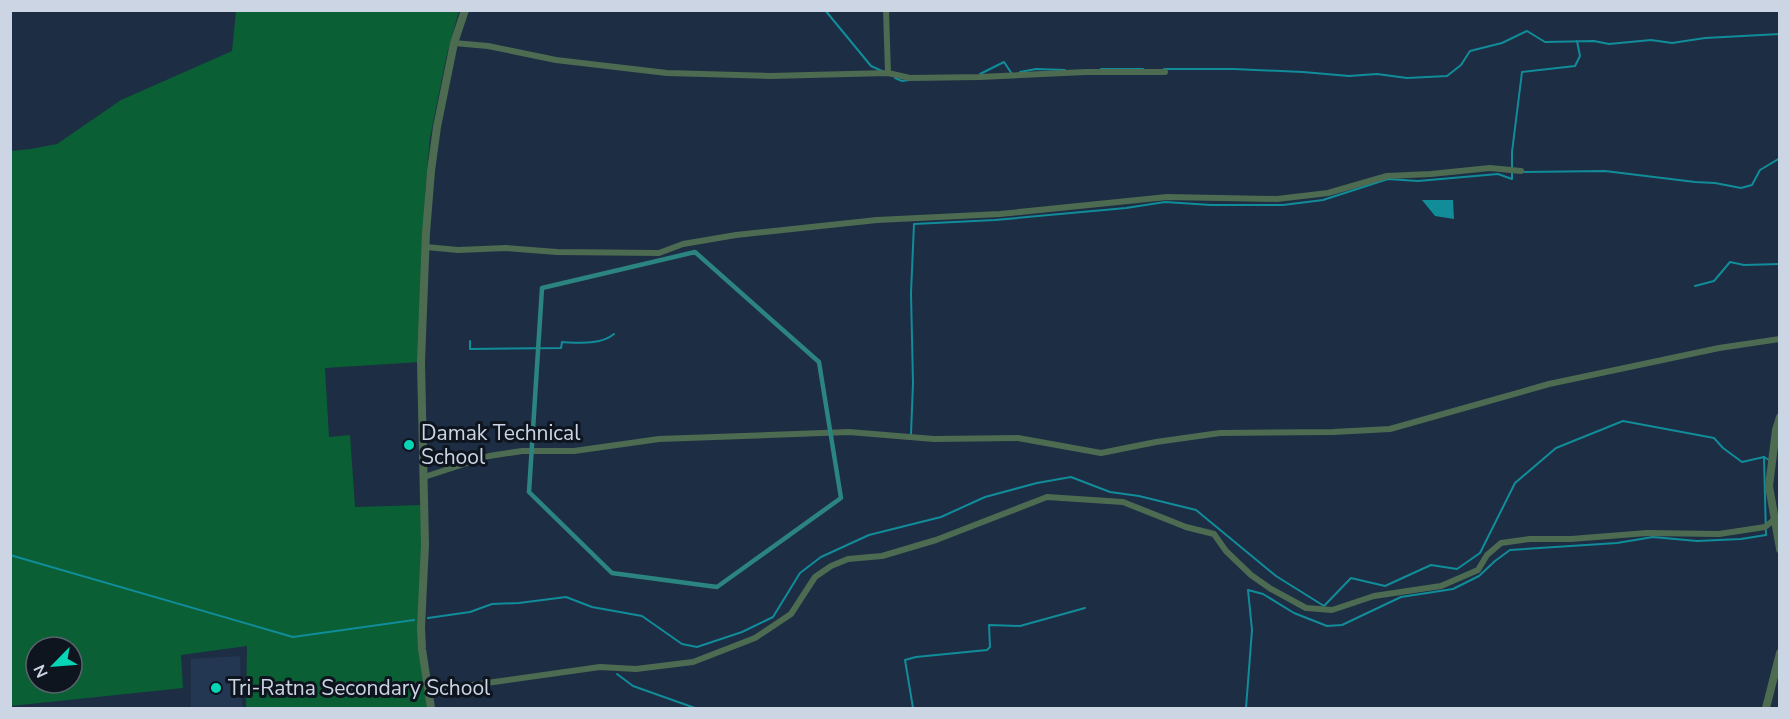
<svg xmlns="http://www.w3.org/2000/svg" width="1790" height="719" viewBox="0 0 1790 719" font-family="'Nunito Sans',sans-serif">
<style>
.built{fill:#233753}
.green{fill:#0a5f34;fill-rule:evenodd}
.water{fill:#118c99}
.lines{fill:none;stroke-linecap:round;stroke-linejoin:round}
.stream{stroke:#118c99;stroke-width:2}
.minor{stroke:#4c6b51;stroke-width:6}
.tertiary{stroke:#4c6b51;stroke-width:8}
.marked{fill:none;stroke:#2b8480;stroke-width:4.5;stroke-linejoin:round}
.poi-dot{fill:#06d5b6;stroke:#0e151f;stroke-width:2}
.labels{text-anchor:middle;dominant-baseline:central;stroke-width:6;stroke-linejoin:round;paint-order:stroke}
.poi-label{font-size:21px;fill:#cbd5e4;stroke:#0e151f;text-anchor:start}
</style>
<rect width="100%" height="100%" fill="#1d2d44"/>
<polygon class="built" points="240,656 242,708 191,708 191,659"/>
<path class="green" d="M236,11H459L447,54L430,138L425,193L421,362L325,368L329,437L350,435L355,507L423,505L420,627L431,708H246L247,646L181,655L183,688L11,706V151L31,149L57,144L121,100L232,51ZM36,647H72V683H36Z"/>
<polygon class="water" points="1422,200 1453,200 1454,219 1435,216"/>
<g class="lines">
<g class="stream">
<polyline points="825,10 871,66 882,71"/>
<polyline points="1101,69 1143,69"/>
<polyline points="1164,69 1234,69 1303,72 1349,76 1377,74 1407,78 1447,76 1461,65 1470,51 1502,43 1527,31 1545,42 1594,41 1609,44 1651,40 1672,43 1705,38 1780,34"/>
<polyline points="1020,72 1036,69 1065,70"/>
<polyline points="980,74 1004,62 1012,74"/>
<polyline points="895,78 902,81 909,80"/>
<polyline points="1523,172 1605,171 1695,182 1715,183 1741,188 1752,185 1760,170 1780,158"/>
<polyline points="1695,286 1714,281 1730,262 1744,265 1780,264"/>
<path d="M470,341V349L561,348L562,342C579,343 601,345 614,334"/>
<polyline points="911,434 913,383 911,293 914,224 995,220 1126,208 1165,202 1211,205 1283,205 1323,200 1388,179 1418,181 1498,174 1512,179 1512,152 1522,72 1575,66 1580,56 1577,41"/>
<polyline points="10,555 293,637 414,620"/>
<polyline points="428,618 470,612 492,604 519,603 566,597 592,607 642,616 682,644 697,647 742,632 773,617 800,573 821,557 869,535 941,517 985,497 1037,483 1071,477 1110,492 1139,496 1196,510 1276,576 1324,606 1351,578 1385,586 1431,565 1457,569 1480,553 1515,483 1556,448 1623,421 1714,438 1723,448 1742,462 1764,457 1769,460"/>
<polyline points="617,674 633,686 695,708"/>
<polyline points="913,708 905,660 916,657 987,650 990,647 989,625 1020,626 1085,608"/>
<polyline points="1246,708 1252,630 1248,590 1263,594 1294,613 1327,626 1342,625 1401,597 1453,589 1479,576 1495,561 1510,550 1617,543 1653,537 1697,541 1741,539 1766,535 1764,457"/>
</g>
<g class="minor">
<polyline points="886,10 888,73"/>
<polyline points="454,43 488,46 556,60 667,73 770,76 888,73 910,78 980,77 1086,72 1165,72"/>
<polyline points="426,247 458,250 506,248 557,252 659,253 683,244 736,235 877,220 1000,214 1167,197 1277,199 1328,193 1387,176 1431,174 1490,168 1521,171"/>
<polyline points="424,477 489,456 522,451 574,451 659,439 849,432 934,439 1018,438 1101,453 1156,442 1220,433 1333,432 1390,429 1549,384 1719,348 1780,339"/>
<polyline points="429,689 458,687 600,667 636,669 693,662 755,638 791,614 815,577 831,566 848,559 882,556 936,540 1047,497 1123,502 1186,527 1214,534 1226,551 1251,575 1271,589 1306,608 1332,610 1374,596 1441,586 1478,570 1487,555 1501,543 1530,539 1571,539 1647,533 1719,534 1765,527 1775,519"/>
</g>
<g class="tertiary">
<polyline points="1780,417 1776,430 1769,486 1780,549"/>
<polyline points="431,708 422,649 421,627 425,545 421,362 426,233 431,171 437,127 454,43 465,10"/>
<polyline points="1766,708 1780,653"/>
</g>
</g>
<path class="marked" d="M695,252L819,362L841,498L717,587L612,573L529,492L542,288Z"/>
<g class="poi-dot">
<circle cx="409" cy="445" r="6"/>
<circle cx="216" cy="688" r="6"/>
</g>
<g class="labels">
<g class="poi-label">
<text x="421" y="433">Damak Technical<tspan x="421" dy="24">School</tspan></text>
<text x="228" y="688">Tri-Ratna Secondary School</text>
</g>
</g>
<rect width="1790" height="719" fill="none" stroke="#cbd5e4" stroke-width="24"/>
<g transform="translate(54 665) rotate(245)"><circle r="28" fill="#0e151f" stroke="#5a626e" stroke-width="1.5"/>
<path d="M0-4.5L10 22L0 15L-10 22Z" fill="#06d5b6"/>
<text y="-9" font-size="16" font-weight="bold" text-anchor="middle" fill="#cbd5e4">N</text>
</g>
</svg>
